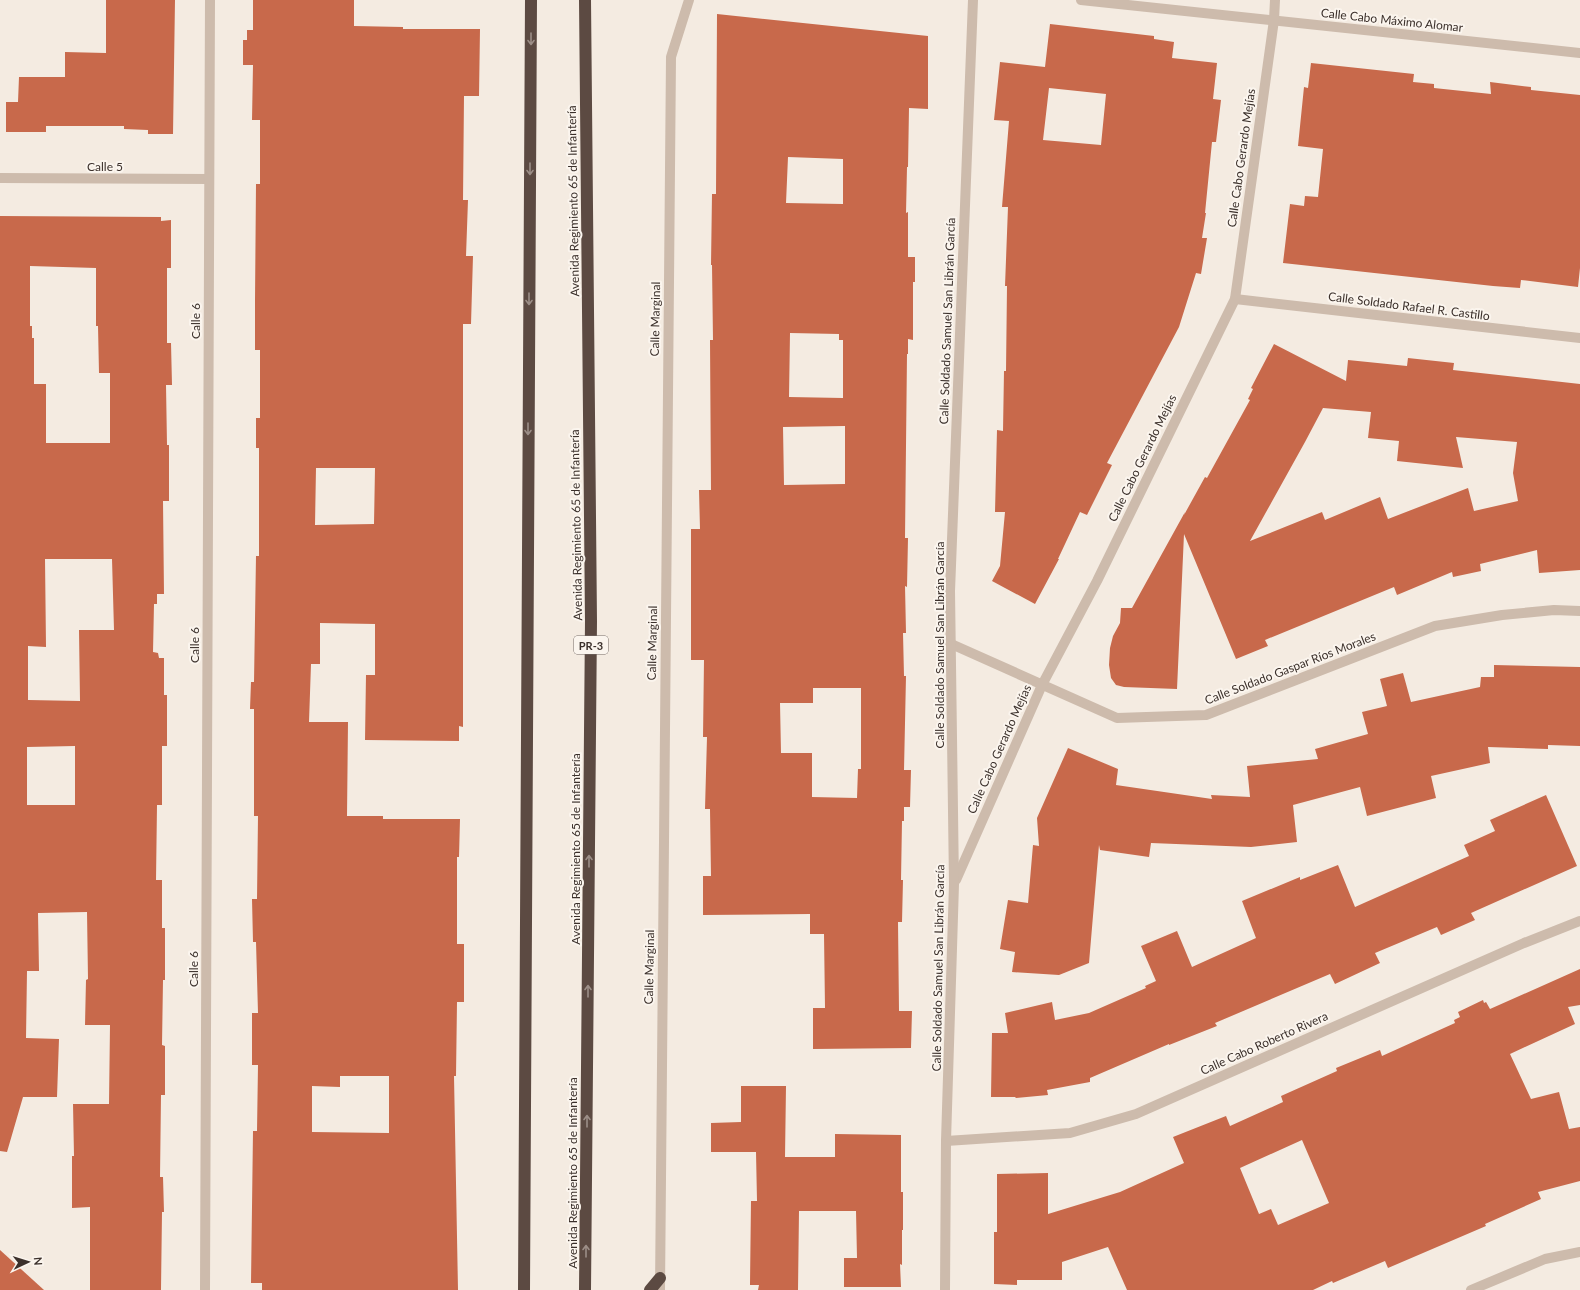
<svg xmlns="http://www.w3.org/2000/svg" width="1580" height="1290" viewBox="0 0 1580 1290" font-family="Lato,sans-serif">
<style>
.building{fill:#c8694b;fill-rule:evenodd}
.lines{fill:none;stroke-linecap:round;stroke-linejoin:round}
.minor{stroke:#cdbbac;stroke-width:10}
.highway{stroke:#5c4a42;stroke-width:12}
.oneway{stroke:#9c8e87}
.labels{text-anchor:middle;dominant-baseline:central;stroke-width:4;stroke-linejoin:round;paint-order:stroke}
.shield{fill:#fbf5ee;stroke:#756b66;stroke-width:1}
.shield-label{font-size:11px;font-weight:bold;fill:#3b302b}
.street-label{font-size:12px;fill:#3b302b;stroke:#fbf5ee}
</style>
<rect width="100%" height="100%" fill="#f4ebe1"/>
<g class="building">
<polygon points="106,0 175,0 173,134 148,134 148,130 124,129 124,126 46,126 46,132 6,132 6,102 18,102 19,77 65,77 65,52 106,53"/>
<path d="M253,0H354V26L403,27V29H480L479,96H464L463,200H468L466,256H473L471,324H463V727L459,726V741L365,740L366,675H375V624L320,623V664H311L309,722H348L347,816H383V819H460L459,857H457V944H464V1002H457L456,1076H454L458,1290H262V1283H251L253,1131H257L258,1065H252V1013H258L256,942H253L252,899H257L258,816H254V709H250L251,682H254L256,556H259V448H256V418H260V350H255V301L256,184H260V120H252L253,65H243V40H247V30H253ZM316,468H375L374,524L315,525ZM340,1076H389V1133L312,1132V1086L340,1087Z"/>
<path d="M717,14L928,36V109L909,108L908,167H907L906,213L908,212V257H915V282H913V340L908,339V354H907L905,538H908L907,587L905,586L906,633H903L904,676H906L904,770H911L910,807H904V821H902L901,880H903L902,922H898L899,1011H912L911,1048L813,1049V1008H825L824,934H810V914L703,915V876H711L710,809H705L707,737H703L704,660H691V529H700L699,490H711L710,340H713L712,265H711L712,194H716ZM788,157L843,159V204L786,203ZM790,333L839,334V340H843V398L789,397ZM845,426V484L784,485L783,427ZM813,688H861V769H858L857,798L812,797V753H781L780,703H813Z"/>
<path d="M1050,24L1154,36V39L1174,42L1172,58L1217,63L1213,99L1221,100L1216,142H1212L1205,213H1206L1202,238H1207L1201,274L1196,273L1179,327L1107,463L1112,465L1087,515L1080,512L1058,559H1059L1035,604L992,581L1000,566L1005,512H995L997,430L1003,431L1004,371H1006L1007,286H1005L1008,207H1002L1009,121L994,120L1000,62L1045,67ZM1049,88L1106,94L1101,145L1043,140Z"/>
<polygon points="1311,63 1414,74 1413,82 1434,84 1434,88 1491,94 1490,82 1531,87 1531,90 1580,95 1580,268 1578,287 1521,280 1520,288 1493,286 1283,263 1290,204 1304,206 1305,196 1318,197 1323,149 1298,146 1304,87 1308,88"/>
<path d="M0,216L161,217V221L171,220V268H167V343H171L172,385H166L167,445H169V501H163L164,594H157V604H154L153,652L158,653L159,658H164V695H167V746H162V805H157L156,880H162V928H165V980H163L162,1045L165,1046V1095H161L160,1177H163L164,1212H162L161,1290H90V1207L72,1208V1156H74L73,1104H109L110,1025H85L86,980L88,979L87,912L38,913L39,971H27L26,1038L59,1039L57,1097H23L7,1152L0,1151ZM30,266L96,268V326H98L99,373H110V443H46V384H34V338H32V326H30ZM45,559H112L114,630H79L80,701L28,700V646L46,647ZM75,746V805H27V747Z"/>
<path d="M1274,344L1346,381L1348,360L1407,366L1408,358L1454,363L1453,370L1580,384V570L1539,573L1537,550L1480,564L1481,571L1453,577L1452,572L1397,595L1394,587L1265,640L1268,646L1236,659L1184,534L1177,689L1124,687L1116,685L1111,678L1109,665L1110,648L1113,636L1120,623L1121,608H1132L1185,512L1184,515L1205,477L1207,478L1250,400L1248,399L1253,389L1251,388ZM1323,408L1371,412L1368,438L1399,441L1397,461L1463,468L1456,437L1517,442L1513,473L1518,501L1474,511L1468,488L1388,519L1380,497L1325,520L1322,512L1250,541L1305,442Z"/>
<polygon points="1494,665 1580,667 1580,746 1548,745 1548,749 1488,747 1490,763 1431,776 1436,798 1367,816 1360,787 1293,805 1297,842 1251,847 1151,843 1149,857 1100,850 1099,845 1089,963 1059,975 1012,972 1015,952 1000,949 1008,900 1028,903 1033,845 1039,846 1037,818 1068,748 1118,769 1116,785 1212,799 1211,795 1250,797 1247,766 1318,759 1315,749 1368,734 1362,712 1387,706 1380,679 1403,673 1411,702 1480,687 1481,677 1494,677"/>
<polygon points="1546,795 1577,866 1471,913 1475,920 1441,935 1437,927 1375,953 1380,963 1335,984 1330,974 1215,1023 1217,1026 1169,1045 1169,1044 1090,1078 1090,1082 1047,1090 1048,1095 1016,1098 1015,1097 991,1097 992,1033 1008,1033 1005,1013 1052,1002 1055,1020 1089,1013 1146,988 1145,986 1156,981 1141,946 1177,931 1192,967 1256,938 1242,901 1300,877 1300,880 1338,865 1355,907 1469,856 1464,845 1495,831 1490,820"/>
<path d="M1580,969V1005L1568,1007L1575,1024L1510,1054L1531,1099L1559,1092L1569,1129L1580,1127V1181L1538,1192L1541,1199L1485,1224L1486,1226L1388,1268L1385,1261L1333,1283L1332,1281L1313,1290H1127L1108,1247L1062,1262V1280H1017V1285L994,1284V1232H997V1174L1048,1173V1214L1120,1192L1184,1163L1173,1137L1226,1116L1230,1126L1283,1102L1281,1096L1337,1071L1336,1068L1380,1050L1382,1056L1455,1023L1454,1020L1460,1017L1458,1012L1483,1000L1484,1003L1486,1002L1490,1009ZM1302,1140L1329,1203L1278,1225L1271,1209L1259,1214L1240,1168Z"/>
<polygon points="741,1086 786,1086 785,1157 835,1157 835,1134 901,1135 901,1192 903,1192 903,1230 902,1230 902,1265 900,1264 901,1287 844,1287 844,1258 857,1258 856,1211 799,1211 798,1290 758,1290 759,1285 750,1285 751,1201 757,1201 756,1152 711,1152 711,1123 741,1122"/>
<polygon points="0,1250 44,1290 0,1290"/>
</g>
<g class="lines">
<g class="minor">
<polyline points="1081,0 1580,53"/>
<polyline points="0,178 209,179"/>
<polyline points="1235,299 1580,338"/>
<polyline points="949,643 1117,718 1206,715 1435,626 1502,615 1554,610 1580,611"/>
<polyline points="956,880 1042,685 1097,581 1235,299 1274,20 1275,0"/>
<polyline points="946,1141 1070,1133 1136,1114 1524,943 1580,921"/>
<polyline points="205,1290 210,0"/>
<polyline points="660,1290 671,57 689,0"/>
<polyline points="945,1290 946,1141 954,884 950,591 973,0"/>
<polyline points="1471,1290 1545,1259 1580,1252"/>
</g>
<g class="highway">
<polyline points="585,0 591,621 585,1290"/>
<polyline points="524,1290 531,0"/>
<polyline points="650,1290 660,1278"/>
</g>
</g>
<defs><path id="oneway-shaft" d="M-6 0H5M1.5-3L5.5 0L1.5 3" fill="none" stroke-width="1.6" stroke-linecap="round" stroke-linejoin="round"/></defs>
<g class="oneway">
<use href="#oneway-shaft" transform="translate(531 39) rotate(90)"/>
<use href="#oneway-shaft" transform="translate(530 169) rotate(90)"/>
<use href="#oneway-shaft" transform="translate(529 299) rotate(90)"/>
<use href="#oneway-shaft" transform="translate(528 429) rotate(90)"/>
<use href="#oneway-shaft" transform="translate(589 861) rotate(-90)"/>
<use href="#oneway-shaft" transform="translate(588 991) rotate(-90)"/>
<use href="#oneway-shaft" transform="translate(587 1121) rotate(-90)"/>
<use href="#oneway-shaft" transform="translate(586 1251) rotate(-90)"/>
</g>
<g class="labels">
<rect class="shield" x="574" y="636" width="34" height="18" rx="3"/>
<g class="shield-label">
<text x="591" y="645">PR-3</text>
</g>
<g class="street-label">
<text transform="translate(1392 20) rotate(6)">Calle Cabo Máximo Alomar</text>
<text transform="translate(1241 158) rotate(-82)">Calle Cabo Gerardo Mejías</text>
<text x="105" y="166">Calle 5</text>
<text transform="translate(573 201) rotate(-91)">Avenida Regimiento 65 de Infantería</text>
<text transform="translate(1409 306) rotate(7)">Calle Soldado Rafael R. Castillo</text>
<text transform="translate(655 319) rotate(-89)">Calle Marginal</text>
<text transform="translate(195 321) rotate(-90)">Calle 6</text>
<text transform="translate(947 321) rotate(-88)">Calle Soldado Samuel San Librán García</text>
<text transform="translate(1142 458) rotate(-64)">Calle Cabo Gerardo Mejías</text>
<text transform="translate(576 525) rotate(-91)">Avenida Regimiento 65 de Infantería</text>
<text transform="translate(652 643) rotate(-89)">Calle Marginal</text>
<text transform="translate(194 645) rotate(-90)">Calle 6</text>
<text transform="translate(939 645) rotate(-90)">Calle Soldado Samuel San Librán García</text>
<text transform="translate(1290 668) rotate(-21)">Calle Soldado Gaspar Ríos Morales</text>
<text transform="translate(999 749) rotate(-66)">Calle Cabo Gerardo Mejías</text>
<text transform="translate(575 849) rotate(-90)">Avenida Regimiento 65 de Infantería</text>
<text transform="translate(649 967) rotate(-89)">Calle Marginal</text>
<text transform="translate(938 968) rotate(-89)">Calle Soldado Samuel San Librán García</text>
<text transform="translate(193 969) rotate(-90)">Calle 6</text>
<text transform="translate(1264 1043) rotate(-24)">Calle Cabo Roberto Rivera</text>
<text transform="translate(572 1173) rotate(-90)">Avenida Regimiento 65 de Infantería</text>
</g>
</g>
<g transform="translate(28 1262) rotate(86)" stroke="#fbf5ee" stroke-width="3" paint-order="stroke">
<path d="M0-3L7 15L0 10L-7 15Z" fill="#3b302b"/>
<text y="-6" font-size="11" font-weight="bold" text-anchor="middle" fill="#3b302b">N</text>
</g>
</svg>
